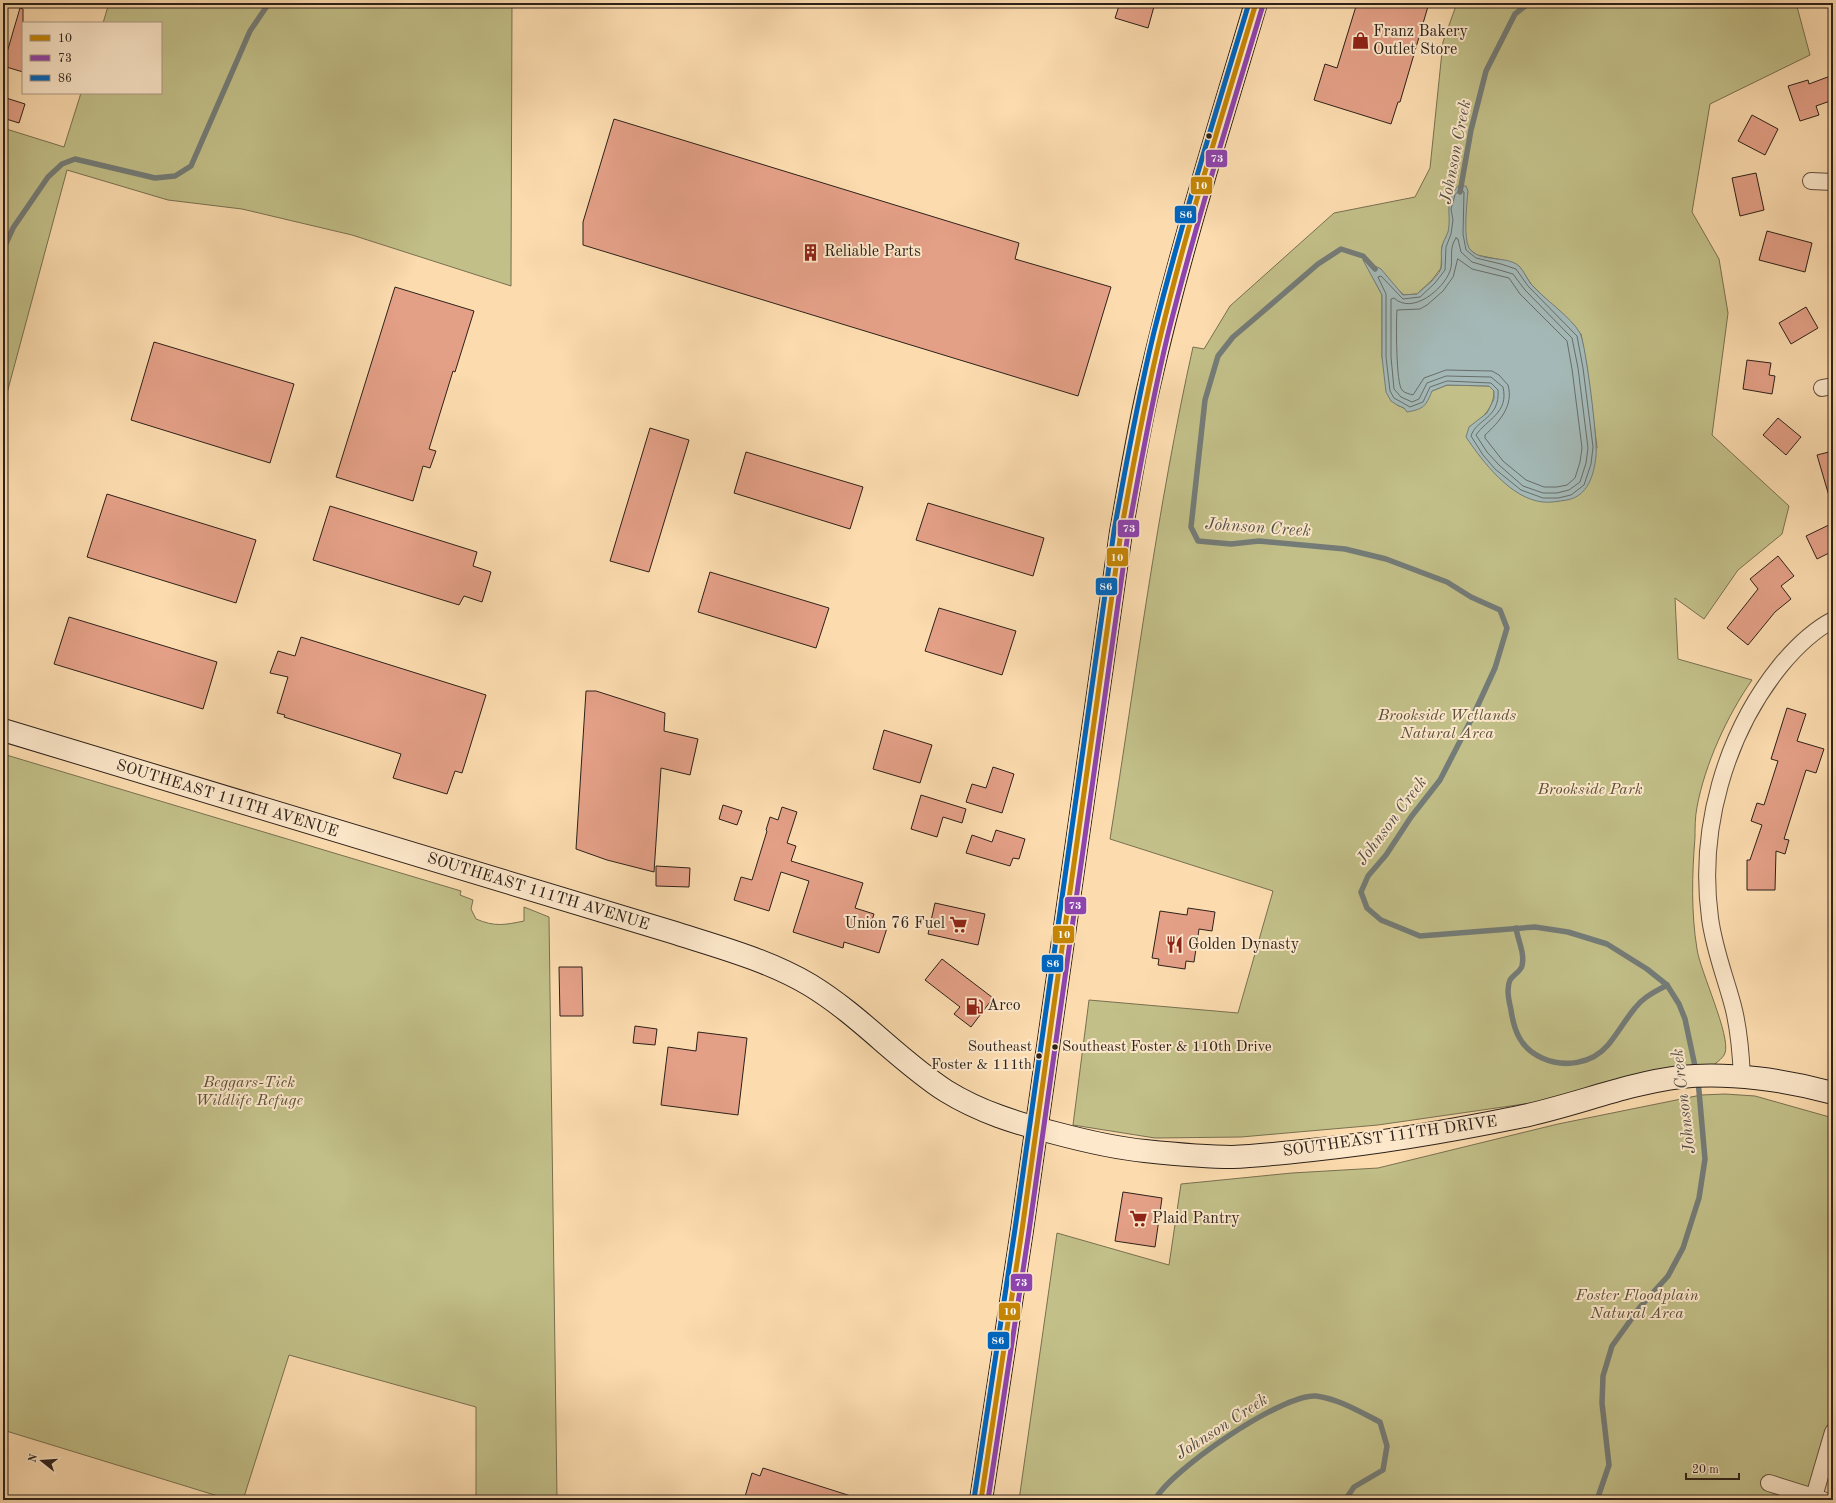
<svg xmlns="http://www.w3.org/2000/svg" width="1836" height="1503" viewBox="0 0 1836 1503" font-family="'Old Standard TT',serif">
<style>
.green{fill:#c2bf88;stroke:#787050;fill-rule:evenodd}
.water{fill:#a4b9b7;stroke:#747c78}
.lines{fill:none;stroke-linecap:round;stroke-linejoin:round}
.shore{stroke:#686d68;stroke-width:1}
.stream{stroke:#747c78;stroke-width:5.5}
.building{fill:#e4a087;stroke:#2d2119}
.street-casing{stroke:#61503e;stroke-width:18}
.secondary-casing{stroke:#2d2119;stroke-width:24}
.primary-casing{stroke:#2d2119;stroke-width:24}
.street{stroke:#fde8cb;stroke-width:16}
.secondary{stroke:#fde8cb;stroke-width:22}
.primary{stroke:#eebe78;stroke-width:22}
.bus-1-casing{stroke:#fde8cb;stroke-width:8}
.bus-2-casing{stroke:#fde8cb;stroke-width:8}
.bus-3-casing{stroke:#fde8cb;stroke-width:8}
.bus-1{stroke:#c48506;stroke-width:5}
.bus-2{stroke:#8e44ad;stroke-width:5}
.bus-3{stroke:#0065bd;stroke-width:5}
.bus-dot{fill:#2d2119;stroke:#fde8cb;stroke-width:1.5}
.labels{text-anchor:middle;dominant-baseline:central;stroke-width:4;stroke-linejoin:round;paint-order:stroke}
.bus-label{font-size:15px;fill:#2d2119;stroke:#fde8cb;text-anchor:end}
.poi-label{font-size:16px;fill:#2d2119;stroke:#fde8cb;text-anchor:start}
.park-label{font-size:16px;font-style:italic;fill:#5a503a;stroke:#fde8cb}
.street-label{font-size:16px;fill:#2d2119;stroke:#fde8cb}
.water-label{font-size:17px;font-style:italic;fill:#514f48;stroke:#fde8cb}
.line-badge{stroke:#fde8cb;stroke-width:1.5}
.badge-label{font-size:11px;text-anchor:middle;font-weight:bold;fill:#fff}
</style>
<rect width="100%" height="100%" fill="#fcdcaf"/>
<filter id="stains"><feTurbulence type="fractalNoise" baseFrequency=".005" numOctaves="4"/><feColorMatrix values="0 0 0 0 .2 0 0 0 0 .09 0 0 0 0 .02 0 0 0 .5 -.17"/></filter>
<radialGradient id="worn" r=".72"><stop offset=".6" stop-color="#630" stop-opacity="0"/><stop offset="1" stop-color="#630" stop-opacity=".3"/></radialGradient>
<g class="green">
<polygon points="109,3 512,3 511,286 352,235 242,209 168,200 67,170 3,408 3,128 64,147 81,93 161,93 161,23 103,23"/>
<path d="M1457,3H1796L1810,55L1710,104L1692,212L1719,259L1728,313L1712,435L1789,506L1782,534L1738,570L1704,619L1675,598L1678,659L1752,680C1727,716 1705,764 1697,807C1695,817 1695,828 1695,837C1692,875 1691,912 1697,949C1700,971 1731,1036 1725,1053C1723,1059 1714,1064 1710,1068L1545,1101L1378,1125L1241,1137L1155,1138L1073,1125L1089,1000L1238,1013L1273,891L1110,839C1136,675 1157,509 1193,347L1204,349L1230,306L1334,213L1415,197L1430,168L1443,42ZM1448,233L1477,255L1502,260L1519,266L1531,284L1581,334L1587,367L1597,448L1469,427C1483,419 1494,407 1494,391L1489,386L1447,385L1432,391L1404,408L1397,405L1382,357V295L1364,260L1404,295L1417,294L1432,280L1441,268L1442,246Z"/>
<path d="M3,754L461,891L460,895L473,900L471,909L476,919C495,927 504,925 524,921V907L549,917L557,1500H476V1407L289,1355L243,1500H231L3,1430Z"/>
<polygon points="1725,1094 1755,1096 1833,1118 1833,1441 1821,1500 1019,1500 1057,1233 1169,1265 1181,1184 1292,1173 1378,1168 1558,1124 1701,1095"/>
</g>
<path class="water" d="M1458,186H1466L1468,191C1467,203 1463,237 1469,248C1479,263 1507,255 1519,266C1524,271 1527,279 1531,284C1544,299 1571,317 1580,333C1586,344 1598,443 1596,456C1594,475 1588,496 1567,500C1559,501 1550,503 1543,502C1511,499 1483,462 1466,437L1469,427L1487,413L1494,399V391L1489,386L1447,385L1432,391C1426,406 1424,409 1407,412L1404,408L1397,405L1391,401L1386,392L1382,357V295L1363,260L1381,269L1403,295L1417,294C1425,287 1436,279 1441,269C1443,263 1440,254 1442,247C1443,242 1446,237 1448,232C1452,213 1443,203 1458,186Z"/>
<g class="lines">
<g class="shore">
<path d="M1460,190L1464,192L1463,234L1466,250L1476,258L1501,264L1516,269L1528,286L1577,336L1583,368L1593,447L1591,464L1584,485L1571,495L1558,498H1543L1521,490L1495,469L1483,455L1471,436C1476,419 1500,419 1498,390L1491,383L1447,381L1430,387L1423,402L1410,407L1394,398L1390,391L1386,357V294L1378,277L1381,276L1403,299L1420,297L1435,283L1445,270L1446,247L1451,234L1453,220L1451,209L1455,195Z"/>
<path d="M1456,238L1458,239L1461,252L1472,262L1513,274L1525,290L1572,338L1578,368L1588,448L1586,463L1580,482L1569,490L1557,493H1543L1523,486L1499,465L1487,452L1476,435C1487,419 1509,413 1503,387L1491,377L1446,376L1427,383L1419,399L1412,402L1401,397L1394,389L1391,357V299L1394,298C1412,315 1443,290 1450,271C1454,260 1448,249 1456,238Z"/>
<path d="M1458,259L1472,269L1509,278L1520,294L1567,341L1572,369L1582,448L1580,462L1575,478L1567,485L1557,487H1544L1526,480L1503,461L1485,438V435C1499,422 1514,406 1508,385L1499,375L1492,371L1446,370L1424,378L1413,395C1410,394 1404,393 1402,390C1396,384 1396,322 1397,310L1420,309L1427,305L1443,291L1453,277Z"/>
</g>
<g class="stream">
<polyline points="1460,192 1471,130 1486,71 1515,14 1529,3"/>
<polyline points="3,250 13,228 48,177 62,164 75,159 155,178 175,176 191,166 250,31 269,3"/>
<polyline points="1375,269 1363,256 1341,249 1318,264 1253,320 1233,337 1218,356 1205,400 1191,527 1198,541 1231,544 1259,541 1345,549 1386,559 1447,582 1471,597 1500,610 1507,628 1495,668 1472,718 1440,780 1411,817 1386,855 1368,876 1361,892 1367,908 1381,920 1420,936 1535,927 1568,932 1607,944 1647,969 1667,985 1679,1004 1685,1019 1696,1071"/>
<path d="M1516,928C1518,941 1525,953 1522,966C1520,972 1513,975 1510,980C1506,989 1509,1001 1511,1010C1514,1031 1521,1049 1542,1058C1564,1068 1592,1064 1608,1045C1618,1033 1625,1020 1635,1008C1643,997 1655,992 1667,985"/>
<path d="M1155,1500C1169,1471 1283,1393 1316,1396C1339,1399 1360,1412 1380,1422L1387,1446L1383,1470L1354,1487L1345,1500"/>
<polyline points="1597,1500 1609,1465 1602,1403 1603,1376 1612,1346 1640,1307 1668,1276 1683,1248 1699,1198 1705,1159 1698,1080"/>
</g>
</g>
<g class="building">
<polygon points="1120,3 1155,3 1148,28 1115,18"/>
<polygon points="1357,3 1429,3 1400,102 1398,102 1391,124 1314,100 1325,64 1337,68"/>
<polygon points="20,8 23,9 23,72 3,66"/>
<polygon points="1833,75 1833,100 1816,106 1819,115 1800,121 1788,86 1808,80 1809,84"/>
<polygon points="3,97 25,104 19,123 3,118"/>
<polygon points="1752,115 1778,129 1765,155 1738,141"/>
<polygon points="614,119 1019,243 1015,259 1111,287 1078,396 583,245 583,222"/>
<polygon points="1756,173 1764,210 1740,216 1732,178"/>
<polygon points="1767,231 1812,243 1805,272 1759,260"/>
<polygon points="395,287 474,311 455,372 453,371 429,449 436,451 430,468 423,466 413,501 336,477"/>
<polygon points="1806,307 1818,328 1791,344 1779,323"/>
<polygon points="154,342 294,384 270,463 131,420"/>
<polygon points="1747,360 1771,363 1769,375 1775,376 1772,394 1743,389"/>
<polygon points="1778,418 1801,437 1786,455 1763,435"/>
<polygon points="650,428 689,440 649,572 610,561"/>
<polygon points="1833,451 1833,496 1829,496 1817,455"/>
<polygon points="746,452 863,487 850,529 734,493"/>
<polygon points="107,494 256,540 236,603 87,557"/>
<polygon points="928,503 1044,538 1033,576 916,540"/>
<polygon points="330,506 477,552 473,566 491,572 482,602 464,596 459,605 313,560"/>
<polygon points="1833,523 1833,551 1817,559 1806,536"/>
<polygon points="1778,556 1794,576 1781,586 1791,599 1775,612 1748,645 1727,628 1758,589 1750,579"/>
<polygon points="710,572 829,608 816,648 698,612"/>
<polygon points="939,608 1016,631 1002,675 925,651"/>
<polygon points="69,617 217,662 203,709 54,664"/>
<polygon points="301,637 486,695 462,773 455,771 447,794 393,778 401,754 284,717 285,715 277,713 288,677 270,673 278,651 295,656"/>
<polygon points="586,691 596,691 665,713 664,731 698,739 690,775 661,768 654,872 607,860 576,849"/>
<polygon points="1787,708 1806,714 1797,741 1824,749 1816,773 1806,770 1784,839 1789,840 1785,854 1776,851 1775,890 1747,890 1747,860 1750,860 1762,825 1751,821 1757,803 1764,805 1778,761 1771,759"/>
<polygon points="884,730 932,745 920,783 873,769"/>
<polygon points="993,767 1014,774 1002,813 966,802 972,784 986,788"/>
<polygon points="921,795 966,809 962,823 943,817 937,837 911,829"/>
<polygon points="723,805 742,811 737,825 719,819"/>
<polygon points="782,807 797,812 787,843 796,846 791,861 863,883 855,908 874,914 871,923 887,928 879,953 844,942 843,948 793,932 809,881 781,872 769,911 734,900 741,877 752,880 767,831 766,830 770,817 778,820"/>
<polygon points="996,830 1025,839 1019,859 1013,858 1010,866 966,853 972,835 992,842"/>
<polygon points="656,866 690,868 689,887 656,886"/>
<polygon points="935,903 985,914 978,945 928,934"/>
<polygon points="1188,908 1215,912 1212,931 1199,929 1194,962 1186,961 1185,969 1158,965 1159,959 1152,958 1160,911 1187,915"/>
<polygon points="942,959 993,998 971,1027 954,1014 960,1007 925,980"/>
<polygon points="559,967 582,967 583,1016 560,1016"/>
<polygon points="635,1026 657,1029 655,1045 633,1043"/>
<polygon points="698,1032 747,1038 738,1115 661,1105 668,1047 696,1051"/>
<polygon points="1123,1192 1162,1198 1155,1247 1115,1241"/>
<polygon points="763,1468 854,1497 854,1500 744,1500 752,1473 760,1476"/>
</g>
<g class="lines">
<defs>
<g id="street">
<polyline points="1811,181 1833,182"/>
<polyline points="1822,388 1833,386"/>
<path d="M1742,1078C1741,1054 1739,1029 1733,1006C1725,976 1714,949 1710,918C1698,830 1725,734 1781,665C1796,647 1812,631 1833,620"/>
<polyline points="1769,1483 1823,1500"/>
<polyline points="1813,1500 1833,1432"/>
</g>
<path id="secondary" d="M3,730L672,932C719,947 768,960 810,985C861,1016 898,1060 946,1091C980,1112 1016,1123 1055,1133C1085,1141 1114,1148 1145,1151C1174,1154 1203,1157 1232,1157C1258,1156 1285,1153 1312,1150C1381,1143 1450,1131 1519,1117C1573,1106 1625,1084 1680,1077C1729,1072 1786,1080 1833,1093"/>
<path id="primary" d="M981,1500L1022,1230L1121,532C1130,482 1138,431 1150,381C1179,253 1219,128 1256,3"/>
</defs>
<use href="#street" class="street-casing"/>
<use href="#secondary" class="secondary-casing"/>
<use href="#primary" class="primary-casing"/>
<use href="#street" class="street"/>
<use href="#secondary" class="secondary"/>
<use href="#primary" class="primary"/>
<defs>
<path id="bus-1" d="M981,1500L1022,1230L1121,532C1133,465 1145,399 1161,334C1188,222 1223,113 1256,3"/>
<path id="bus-2" d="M988,1500L1029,1231L1128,533C1140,466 1152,400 1168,334C1196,223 1230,114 1263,5"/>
<path id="bus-3" d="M974,1499L1015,1229L1114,531C1126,464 1138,398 1154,332C1182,221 1216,112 1249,3"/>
</defs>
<use href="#bus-1" class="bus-1-casing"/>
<use href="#bus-2" class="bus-2-casing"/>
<use href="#bus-3" class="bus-3-casing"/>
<use href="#bus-1" class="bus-1"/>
<use href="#bus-2" class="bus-2"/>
<use href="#bus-3" class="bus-3"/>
</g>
<defs>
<symbol id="shop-bare" viewBox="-9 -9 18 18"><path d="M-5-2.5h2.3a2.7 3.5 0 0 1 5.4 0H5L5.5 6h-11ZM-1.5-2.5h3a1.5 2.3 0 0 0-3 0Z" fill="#8f2418" stroke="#fde8cb" stroke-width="2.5" paint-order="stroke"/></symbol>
<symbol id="building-bare" viewBox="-9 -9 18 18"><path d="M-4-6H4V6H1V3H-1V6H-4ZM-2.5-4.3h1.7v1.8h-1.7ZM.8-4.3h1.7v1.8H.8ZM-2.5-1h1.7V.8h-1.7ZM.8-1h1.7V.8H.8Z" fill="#8f2418" stroke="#fde8cb" stroke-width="2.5" paint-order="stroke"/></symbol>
<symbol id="supermarket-bare" viewBox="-9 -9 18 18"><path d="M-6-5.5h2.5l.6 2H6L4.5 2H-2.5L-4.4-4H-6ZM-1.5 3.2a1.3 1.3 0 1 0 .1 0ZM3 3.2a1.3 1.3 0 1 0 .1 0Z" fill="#8f2418" stroke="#fde8cb" stroke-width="2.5" paint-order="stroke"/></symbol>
<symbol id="restaurant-bare" viewBox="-9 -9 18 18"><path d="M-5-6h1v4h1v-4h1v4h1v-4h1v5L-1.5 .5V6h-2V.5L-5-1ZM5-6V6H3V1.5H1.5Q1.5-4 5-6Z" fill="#8f2418" stroke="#fde8cb" stroke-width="2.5" paint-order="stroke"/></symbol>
<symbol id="fuel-bare" viewBox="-9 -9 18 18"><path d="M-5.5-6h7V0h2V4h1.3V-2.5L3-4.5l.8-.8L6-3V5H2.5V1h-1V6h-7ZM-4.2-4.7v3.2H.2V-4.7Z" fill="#8f2418" stroke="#fde8cb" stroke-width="2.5" paint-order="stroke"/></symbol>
</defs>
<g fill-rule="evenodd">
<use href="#shop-bare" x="1348" y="28" width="25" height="25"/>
<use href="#building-bare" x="798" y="240" width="25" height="25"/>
<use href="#supermarket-bare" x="946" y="912" width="25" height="25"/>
<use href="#restaurant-bare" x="1162" y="932" width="25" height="25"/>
<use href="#fuel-bare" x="962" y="994" width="25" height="25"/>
<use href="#supermarket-bare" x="1126" y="1206" width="25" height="25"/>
</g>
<g class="bus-dot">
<circle cx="1209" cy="136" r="3.5"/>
<circle cx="1055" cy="1047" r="3.5"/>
<circle cx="1039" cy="1056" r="3.5"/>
</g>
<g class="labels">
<g class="bus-label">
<text x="1032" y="1047">Southeast<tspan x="1032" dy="18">Foster &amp; 111th</tspan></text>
<text x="1062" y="1047" text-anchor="start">Southeast Foster &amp; 110th Drive</text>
</g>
<g class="poi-label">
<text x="1373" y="32">Franz Bakery<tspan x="1373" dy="18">Outlet Store</tspan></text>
<text x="824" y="252">Reliable Parts</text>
<text x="945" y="924" text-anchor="end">Union 76 Fuel</text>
<text x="1188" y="945">Golden Dynasty</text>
<text x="987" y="1006">Arco</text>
<text x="1152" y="1219">Plaid Pantry</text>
</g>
<g class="park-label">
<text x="1447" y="716">Brookside Wetlands<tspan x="1447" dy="18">Natural Area</tspan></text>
<text x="1590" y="790">Brookside Park</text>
<text x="249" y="1083">Beggars-Tick<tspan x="249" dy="18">Wildlife Refuge</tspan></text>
<text x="1637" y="1296">Foster Floodplain<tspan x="1637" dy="18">Natural Area</tspan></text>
</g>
<g class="street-label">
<text transform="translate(227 799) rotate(17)">SOUTHEAST 111TH AVENUE</text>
<text transform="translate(538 892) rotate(17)">SOUTHEAST 111TH AVENUE</text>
<text transform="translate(1390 1137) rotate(-8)">SOUTHEAST 111TH DRIVE</text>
</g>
<g class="water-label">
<text transform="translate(1456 152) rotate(-79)">Johnson Creek</text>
<text transform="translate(1258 528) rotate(4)">Johnson Creek</text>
<text transform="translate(1392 821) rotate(-53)">Johnson Creek</text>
<text transform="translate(1684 1101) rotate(-97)">Johnson Creek</text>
<text transform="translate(1222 1427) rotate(-33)">Johnson Creek</text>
</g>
</g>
<g class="line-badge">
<rect x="1205" y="149" width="23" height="19" rx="4" fill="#8e44ad"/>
<rect x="1190" y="176" width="23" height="19" rx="4" fill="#c48506"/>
<rect x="1174" y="205" width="23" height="19" rx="4" fill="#0065bd"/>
<rect x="1117" y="519" width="23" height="19" rx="4" fill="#8e44ad"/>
<rect x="1106" y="547" width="23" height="20" rx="4" fill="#c48506"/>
<rect x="1095" y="577" width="23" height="19" rx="4" fill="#0065bd"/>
<rect x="1064" y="896" width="23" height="19" rx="4" fill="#8e44ad"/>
<rect x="1052" y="925" width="23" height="19" rx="4" fill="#c48506"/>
<rect x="1041" y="954" width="23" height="19" rx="4" fill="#0065bd"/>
<rect x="1010" y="1273" width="23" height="19" rx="4" fill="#8e44ad"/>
<rect x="998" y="1302" width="23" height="19" rx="4" fill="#c48506"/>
<rect x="987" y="1331" width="23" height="19" rx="4" fill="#0065bd"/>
</g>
<g class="badge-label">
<text x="1217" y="162">73</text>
<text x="1201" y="189">10</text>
<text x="1186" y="218">86</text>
<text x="1129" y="532">73</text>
<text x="1117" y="561">10</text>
<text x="1106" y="590">86</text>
<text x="1075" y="909">73</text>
<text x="1064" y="938">10</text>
<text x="1053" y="967">86</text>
<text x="1021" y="1286">73</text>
<text x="1010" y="1315">10</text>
<text x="998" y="1344">86</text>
</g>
<rect width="1836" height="1503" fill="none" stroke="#fcdcaf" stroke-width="16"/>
<rect x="4" y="4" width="1828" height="1495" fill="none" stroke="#2d2119" stroke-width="2"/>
<rect x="8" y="8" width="1820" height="1487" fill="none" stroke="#2d2119"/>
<rect x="22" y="22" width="140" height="72" fill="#fde8cb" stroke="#aa9884"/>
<rect x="30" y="35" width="20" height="6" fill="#c48506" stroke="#aa9884"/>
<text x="58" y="42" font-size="12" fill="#2d2119">10</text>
<rect x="30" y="55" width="20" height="6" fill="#8e44ad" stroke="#aa9884"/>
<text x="58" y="62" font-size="12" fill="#2d2119">73</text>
<rect x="30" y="75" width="20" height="6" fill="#0065bd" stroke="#aa9884"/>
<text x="58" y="82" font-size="12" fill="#2d2119">86</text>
<g transform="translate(42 1461) rotate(287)" stroke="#fde8cb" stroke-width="3" paint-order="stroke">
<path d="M0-3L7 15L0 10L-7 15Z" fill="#2d2119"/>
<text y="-6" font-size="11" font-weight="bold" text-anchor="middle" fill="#2d2119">N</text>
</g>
<path d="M1686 1473v6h53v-6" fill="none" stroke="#2d2119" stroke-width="2"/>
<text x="1692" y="1473" font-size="12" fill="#2d2119" stroke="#fde8cb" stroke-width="3" paint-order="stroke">20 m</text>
<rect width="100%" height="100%" filter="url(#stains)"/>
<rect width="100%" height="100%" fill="url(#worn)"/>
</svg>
